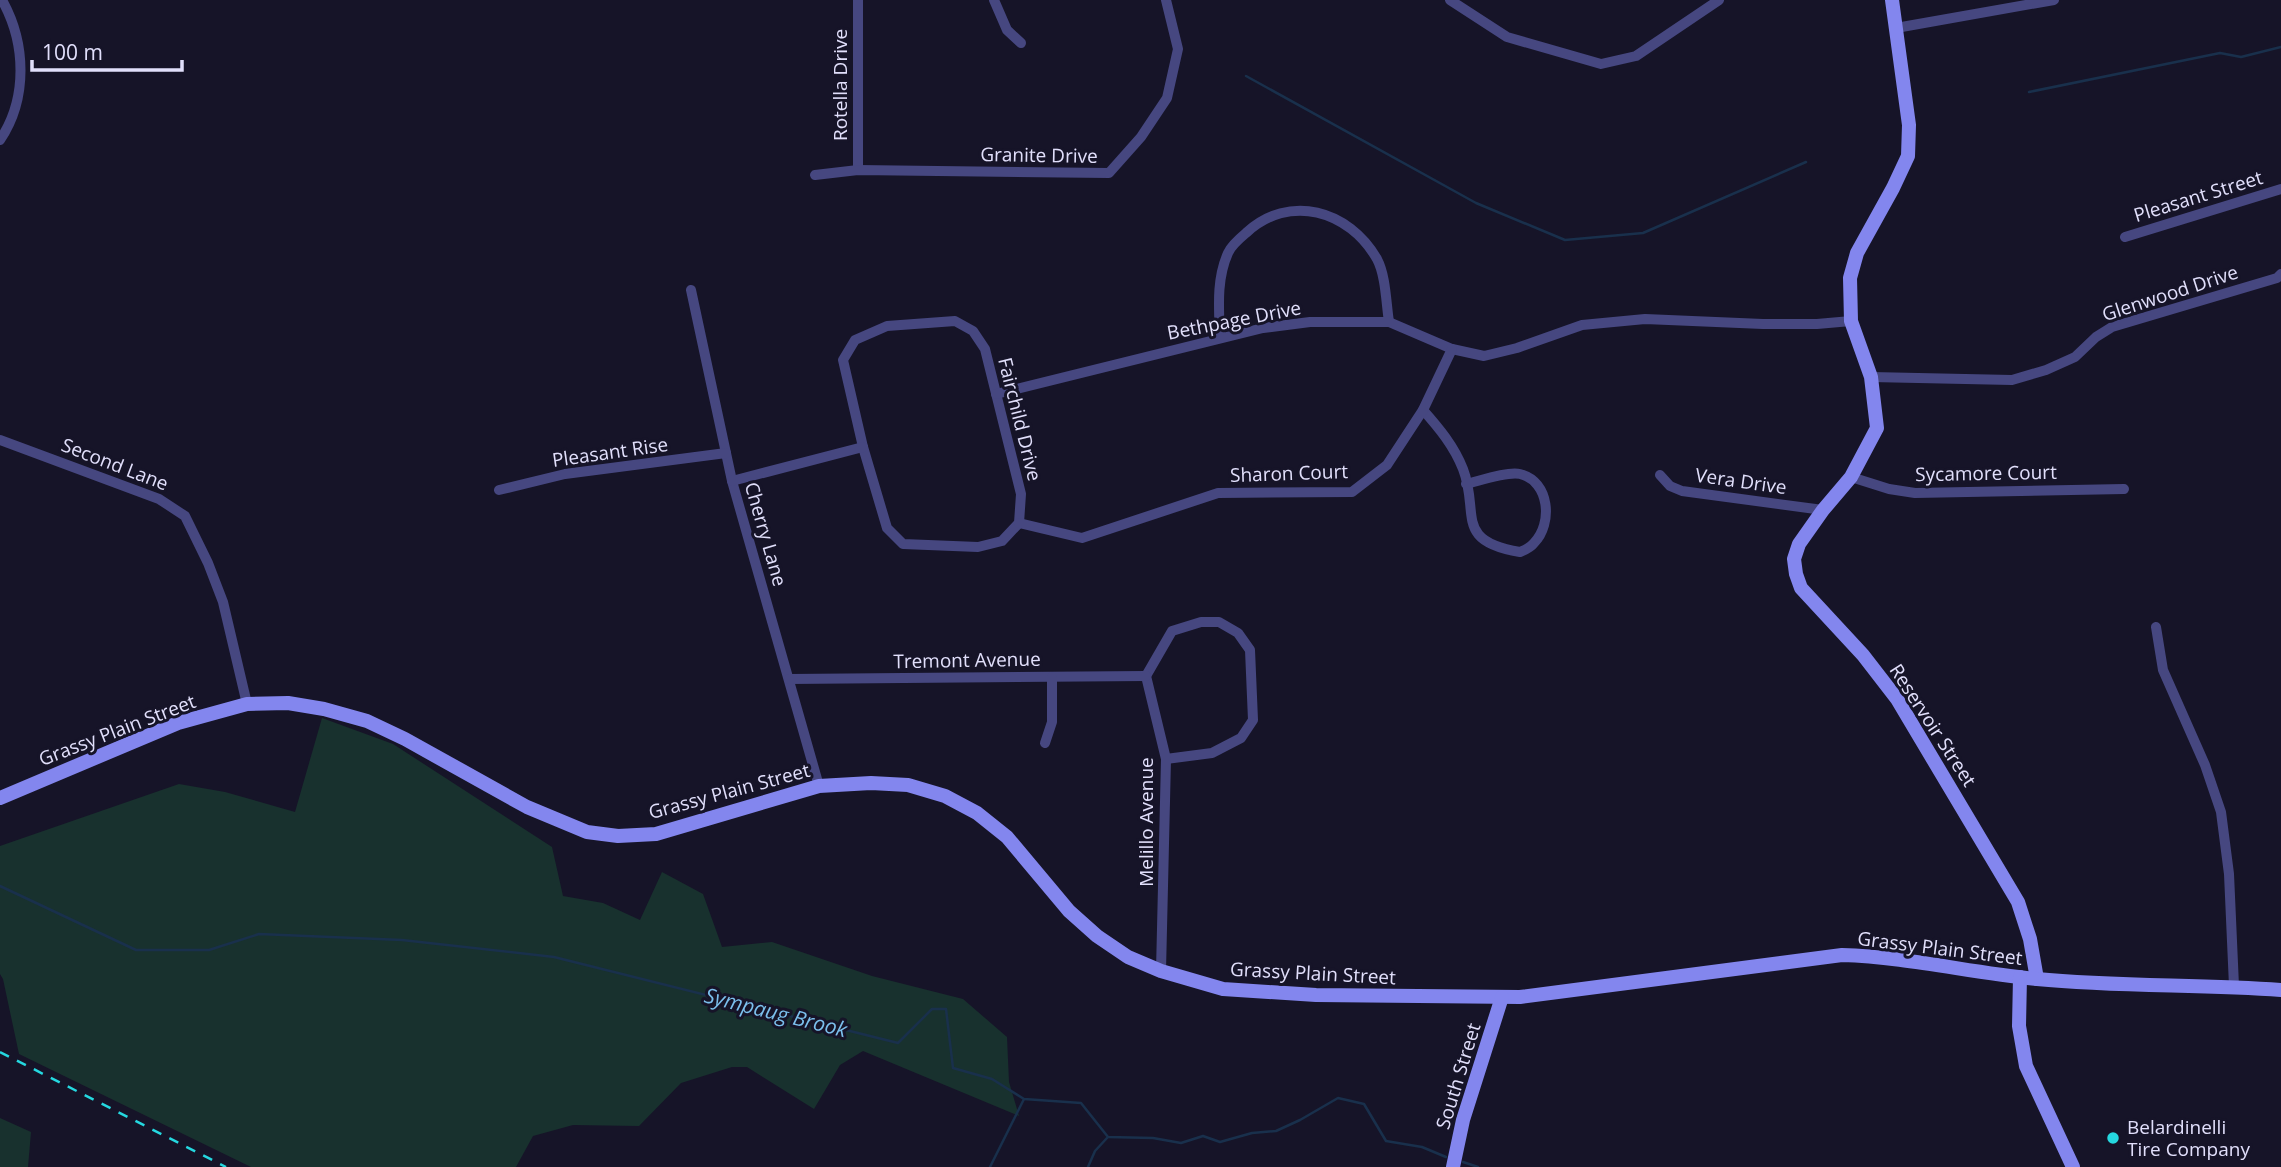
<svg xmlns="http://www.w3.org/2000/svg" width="2281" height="1167" viewBox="0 0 2281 1167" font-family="'Open Sans',sans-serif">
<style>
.green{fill:#18312e}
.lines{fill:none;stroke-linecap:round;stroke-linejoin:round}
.stream{stroke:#19304c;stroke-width:2.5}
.street{stroke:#464780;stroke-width:10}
.secondary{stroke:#8386ee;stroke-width:14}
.rail{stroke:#25d8e0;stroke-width:2.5;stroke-dasharray:10 9;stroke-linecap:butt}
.poi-dot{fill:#25d8e0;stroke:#161428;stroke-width:2.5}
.labels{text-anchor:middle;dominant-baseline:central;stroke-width:6;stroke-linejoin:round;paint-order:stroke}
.street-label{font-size:19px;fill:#e1dffb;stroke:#161428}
.poi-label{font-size:19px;fill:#e1dffb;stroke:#161428;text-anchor:start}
.water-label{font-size:21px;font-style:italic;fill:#7bbfec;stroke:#161428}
</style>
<rect width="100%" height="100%" fill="#161428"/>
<g class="green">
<polygon points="322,718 393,744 552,847 563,896 603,903 640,920 662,872 703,894 722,947 772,942 872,976 963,999 1007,1037 1009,1082 1019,1116 863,1051 840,1065 814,1109 747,1067 732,1067 681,1083 639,1126 573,1125 533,1136 516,1167 251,1167 19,1054 3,979 0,974 0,846 179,784 225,792 295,812"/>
<polygon points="0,1118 31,1132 28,1167 0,1167"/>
</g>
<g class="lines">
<g class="stream">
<polyline points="1246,76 1476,203 1565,240 1643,233 1806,162"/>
<polyline points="2029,92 2220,53 2241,57 2281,47"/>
<polyline points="0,886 136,950 209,950 259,934 402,940 554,957 898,1043 932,1009 946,1009 953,1068 992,1079 1024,1099 1081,1103 1108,1137 1153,1138 1181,1143 1203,1136 1220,1142 1252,1133 1276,1131 1300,1120 1338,1098 1364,1104 1386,1141 1422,1147 1446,1157"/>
<polyline points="1463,1162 1478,1167"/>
<polyline points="990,1167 1024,1099"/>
<polyline points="1088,1167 1095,1151 1107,1138"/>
</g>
<g class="street">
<polyline points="858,0 858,170"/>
<polyline points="994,0 1007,30 1021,43"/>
<polyline points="1450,0 1507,37 1601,64 1636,56 1719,0"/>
<polyline points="1896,28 2054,0"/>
<path d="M0,140C28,98 26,43 2,0"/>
<polyline points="815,175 858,170 1109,173 1141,137 1167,98 1178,49 1166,0"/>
<polyline points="2125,237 2281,189"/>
<polyline points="691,290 732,481 819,786"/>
<polygon points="955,321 973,331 985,349 1021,494 1019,523 1002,541 978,547 903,544 887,528 863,447 843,360 855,340 887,326"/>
<path d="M1220,338C1219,309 1216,280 1228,253C1231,246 1240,238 1246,233C1289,193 1349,210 1377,259C1386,276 1386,303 1389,322"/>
<polyline points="1871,377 2012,380 2046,370 2075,357 2096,337 2112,327 2277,278 2281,274"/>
<polyline points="996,394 1263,328 1310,322 1389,322 1452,349 1484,356 1517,348 1582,325 1645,319 1763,324 1817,324 1851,321"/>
<path d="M1423,410C1439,428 1454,446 1463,469C1480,513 1453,541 1520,552C1525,550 1531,547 1534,543C1553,524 1550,481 1520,474C1508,471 1479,481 1466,484"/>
<polyline points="0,440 159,499 185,516 208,563 223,602 247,704"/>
<polyline points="1660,475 1670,486 1682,491 1823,510"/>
<polyline points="1851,477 1889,489 1915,493 2124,489"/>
<polyline points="732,481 863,447"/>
<polyline points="499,490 565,474 726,453"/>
<polyline points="1019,523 1082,538 1218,493 1352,492 1387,465 1423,410 1452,349"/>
<polyline points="2156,627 2163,670 2205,765 2221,812 2229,874 2234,986"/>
<polyline points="1146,676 1172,631 1201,622 1219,622 1238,633 1250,650 1253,720 1241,738 1212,753 1166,759"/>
<polyline points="1146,676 1166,759 1161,971"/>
<polyline points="789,679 1146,676"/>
<polyline points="1045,743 1052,722 1052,677"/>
</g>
<g class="secondary">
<polyline points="1892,0 1909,125 1908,156 1893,188 1857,253 1850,278 1851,321 1871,377 1877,428 1851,477 1823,510 1799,544 1794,559 1796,574 1801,588 1863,655 1897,699 2018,902 2030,939 2037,979"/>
<path d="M0,798L178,723L247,704L288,703L324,709L367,721L405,739L527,807L587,832L618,836L656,834L819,786L871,783L908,785L945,796L977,813L1007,837L1069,911L1097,936L1128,957L1161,971L1223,989L1316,995L1520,997L1842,955C1908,957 1972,973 2037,979C2118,987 2200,984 2281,990"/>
<polyline points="2020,977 2019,1026 2026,1066 2073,1167"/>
<polyline points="1453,1167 1463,1120 1502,997"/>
</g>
<polyline class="rail" points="0,1052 226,1167"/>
</g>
<circle class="poi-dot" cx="2113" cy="1138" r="7"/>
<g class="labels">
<g class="street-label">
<text transform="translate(840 85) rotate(-90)">Rotella Drive</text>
<text transform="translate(1039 155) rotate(1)">Granite Drive</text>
<text transform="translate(2198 196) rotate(-17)">Pleasant Street</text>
<text transform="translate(2170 293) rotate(-18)">Glenwood Drive</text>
<text transform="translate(1234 320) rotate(-11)">Bethpage Drive</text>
<text transform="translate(1020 419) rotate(76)">Fairchild Drive</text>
<text transform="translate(610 452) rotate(-8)">Pleasant Rise</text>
<text transform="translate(115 464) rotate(21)">Second Lane</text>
<text transform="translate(1289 473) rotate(-2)">Sharon Court</text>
<text transform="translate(1986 473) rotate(-1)">Sycamore Court</text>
<text transform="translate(1741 481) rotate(8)">Vera Drive</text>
<text transform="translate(766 534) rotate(74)">Cherry Lane</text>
<text transform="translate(967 660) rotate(-1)">Tremont Avenue</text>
<text transform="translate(1933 725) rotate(57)">Reservoir Street</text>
<text transform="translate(117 730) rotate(-21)">Grassy Plain Street</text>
<text transform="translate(729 791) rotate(-15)">Grassy Plain Street</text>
<text transform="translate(1146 822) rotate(-90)">Melillo Avenue</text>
<text transform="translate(1940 948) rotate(7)">Grassy Plain Street</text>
<text transform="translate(1313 973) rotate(3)">Grassy Plain Street</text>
<text transform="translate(1458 1076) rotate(-73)">South Street</text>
</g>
<g class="poi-label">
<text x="2127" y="1127">Belardinelli<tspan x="2127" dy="22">Tire Company</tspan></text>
</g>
<g class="water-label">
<text transform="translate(776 1012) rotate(14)">Sympaug Brook</text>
</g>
</g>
<path d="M32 60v10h150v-10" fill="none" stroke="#e1dffb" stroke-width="3.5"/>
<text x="42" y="60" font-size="21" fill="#e1dffb" stroke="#161428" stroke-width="5" paint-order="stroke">100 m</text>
</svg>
